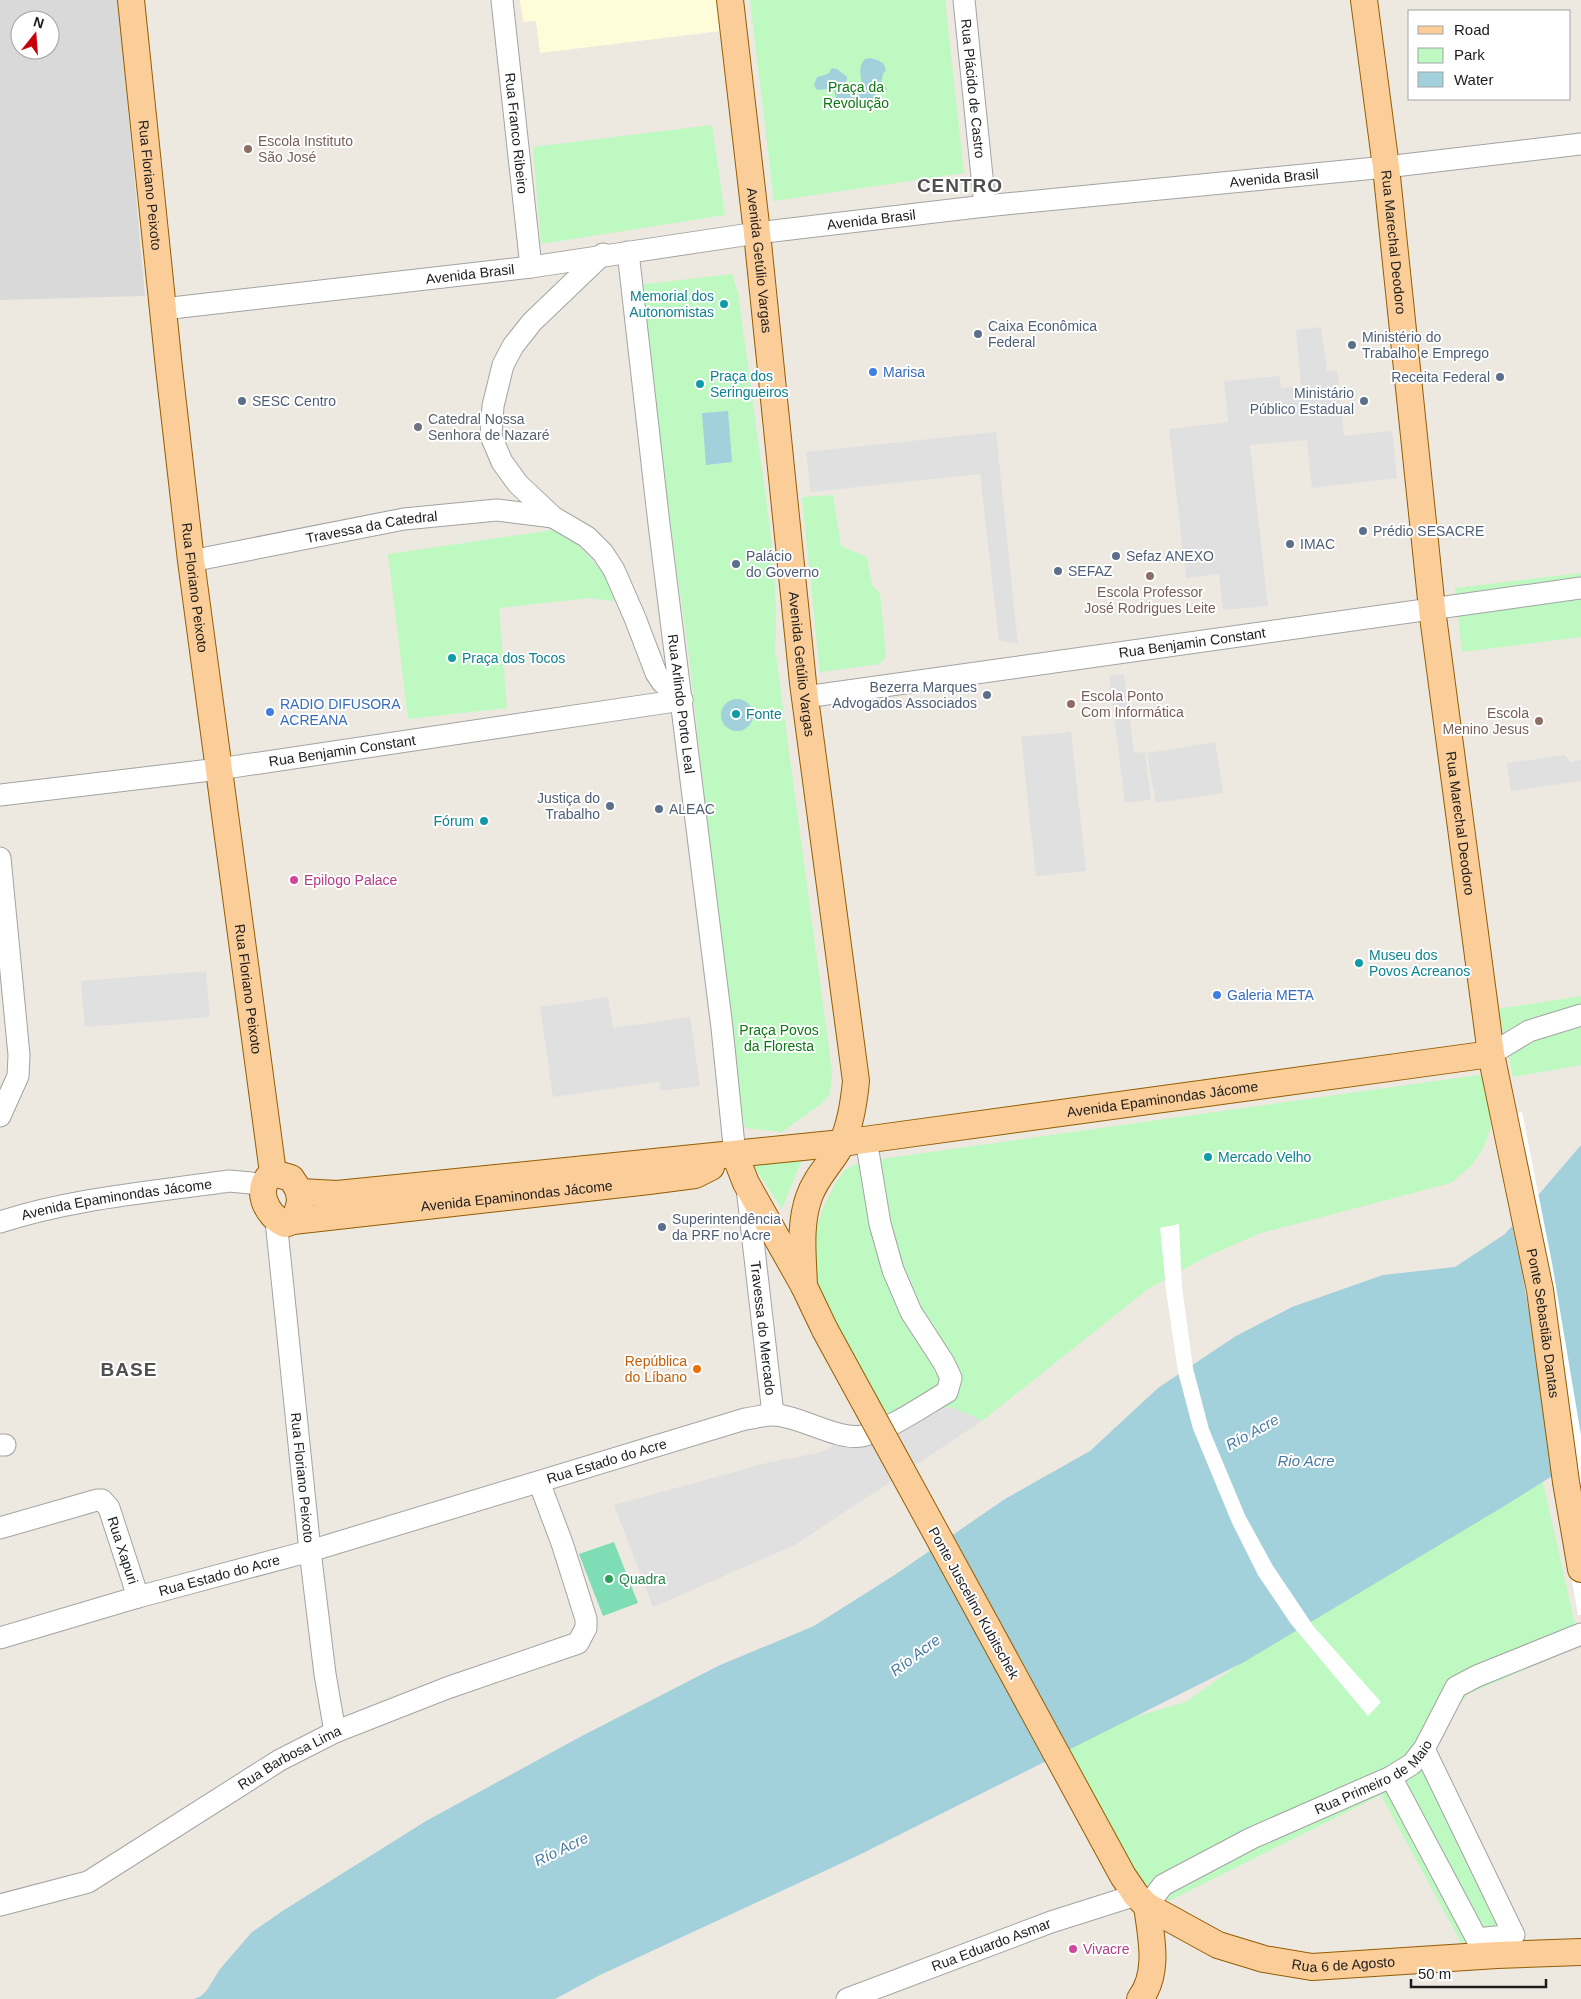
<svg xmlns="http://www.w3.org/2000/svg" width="1581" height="1999" viewBox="0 0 1581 1999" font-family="Arial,sans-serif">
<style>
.residential{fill:#dad9d9;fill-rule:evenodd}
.education{fill:#fffdd9}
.park{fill:#bdf9c0}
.pitch{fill:#7fddb5}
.parking{fill:#e0e0e0}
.water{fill:#a2d0db}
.pier{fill:#fff}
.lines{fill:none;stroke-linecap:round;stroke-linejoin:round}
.minor-casing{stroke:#a3a3a3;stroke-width:23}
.major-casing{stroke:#935d01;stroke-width:28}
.minor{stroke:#fff;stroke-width:21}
.major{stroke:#fbcd99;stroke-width:26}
.major-bridge-casing{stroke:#935d01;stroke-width:28;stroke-linecap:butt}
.major-bridge{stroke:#fbcd99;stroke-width:26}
.education-dot{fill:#8d6e63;stroke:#fff;stroke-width:2}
.culture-dot{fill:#0f9aa8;stroke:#fff;stroke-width:2}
.service-dot{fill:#5c6f8a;stroke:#fff;stroke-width:2}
.shop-dot{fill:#3f7fe0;stroke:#fff;stroke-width:2}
.worship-dot{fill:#6b7280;stroke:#fff;stroke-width:2}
.hotel-dot{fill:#d1479c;stroke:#fff;stroke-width:2}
.food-dot{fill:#e8710a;stroke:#fff;stroke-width:2}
.leisure-dot{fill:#2e9e5b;stroke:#fff;stroke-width:2}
.labels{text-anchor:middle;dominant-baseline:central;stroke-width:4;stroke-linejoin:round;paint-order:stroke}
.park-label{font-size:14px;fill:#0b7811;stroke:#fff}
.street-label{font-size:14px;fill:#1c1c1c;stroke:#fff}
.education-label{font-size:14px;fill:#785e54;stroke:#fff;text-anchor:start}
.culture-label{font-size:14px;fill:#0d838f;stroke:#fff;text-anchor:start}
.service-label{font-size:14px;fill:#4e5e75;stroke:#fff;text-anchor:start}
.shop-label{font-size:14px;fill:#366cbe;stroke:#fff;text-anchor:start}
.worship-label{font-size:14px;fill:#5b616d;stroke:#fff;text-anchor:start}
.hotel-label{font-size:14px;fill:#b23c85;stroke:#fff;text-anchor:start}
.food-label{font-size:14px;fill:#c56008;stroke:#fff;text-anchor:end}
.leisure-label{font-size:14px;fill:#27864d;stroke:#fff;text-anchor:start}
.water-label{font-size:15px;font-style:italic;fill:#4679a3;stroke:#fff}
.district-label{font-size:19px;font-weight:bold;letter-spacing:1px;fill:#4f4f4f;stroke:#fff}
</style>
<rect width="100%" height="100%" fill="#ede9e1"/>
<path class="residential" d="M0,0H118L145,296L0,300ZM20,20H50V50H20Z"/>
<polygon class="education" points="520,0 717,0 721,31 540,53 536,21 523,22"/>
<g class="park">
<polygon points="750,0 945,0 964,173 774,201"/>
<polygon points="712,125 725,215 541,244 533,147"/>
<path d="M732,274L738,293C746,349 753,405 761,462C770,526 779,590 775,655H776L832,1071L830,1094L821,1104L782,1132L745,1128L734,1070L690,664L637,285Z"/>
<polygon points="833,495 841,546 867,557 872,585 880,593 886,656 880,664 820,672 802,497"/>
<path d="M560,529C588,554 603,569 621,602L590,598L499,608L507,708L408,719L388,554Z"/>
<polygon points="1581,573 1581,637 1462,652 1455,588"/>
<polygon points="1581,996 1581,1065 1513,1077 1498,1009"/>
<polygon points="1486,1074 1494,1118 1484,1147 1472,1165 1451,1183 1258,1234 1206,1257 1148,1289 982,1421 952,1407 882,1418 813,1285 812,1241 823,1208 835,1184 845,1170 860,1162"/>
<polygon points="804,1155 782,1209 751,1162"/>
<polygon points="1542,1479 1580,1646 1468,1694 1428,1744 1525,1946 1465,1950 1381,1795 1169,1901 1141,1883 1063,1738 1186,1702 1280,1635"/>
</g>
<polygon class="pitch" points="614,1542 638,1603 603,1616 579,1554"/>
<g class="parking">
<polygon points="1321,327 1327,371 1337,370 1344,436 1392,431 1397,478 1312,488 1307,440 1250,445 1268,606 1223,610 1219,574 1186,578 1169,429 1228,422 1224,381 1280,376 1281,388 1301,386 1296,330"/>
<polygon points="996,432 1018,644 999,641 980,474 811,492 806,452"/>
<polygon points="1124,674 1134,753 1145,752 1151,800 1125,803 1109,676"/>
<polygon points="1071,732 1086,871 1036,876 1021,737"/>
<polygon points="1215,742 1223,793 1156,803 1147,753"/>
<polygon points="1565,755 1571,762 1581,760 1581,781 1511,791 1507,763"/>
<polygon points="206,971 210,1017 85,1027 81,981"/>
<polygon points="608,997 613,1028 690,1017 700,1086 661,1091 659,1082 553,1097 540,1007"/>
<polygon points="952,1407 982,1421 795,1545 653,1607 614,1505 767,1463 822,1452 882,1418"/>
</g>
<g class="water">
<path d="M870,58C878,60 884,61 886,70L883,74L881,83L887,89L884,94L876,93L874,103L857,102L843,107C832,103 839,91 830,87L827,89L817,90L814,85L817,77L828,74L832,68L837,69L847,77L846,85L850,92L855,93L860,91C865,79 855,70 865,59Z"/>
<polygon points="728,411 732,462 706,465 702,413"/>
<circle cx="737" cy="715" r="16"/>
<polygon points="1581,1145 1581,1458 1501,1508 1244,1662 857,1856 598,1976 555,1999 194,1999 201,1996 207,1990 220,1969 252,1932 284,1910 426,1821 578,1738 718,1666 814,1626 896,1574 1005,1499 1090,1451 1158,1388 1236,1336 1292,1307 1383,1275 1455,1267 1505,1234"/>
</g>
<g class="pier">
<polygon points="1522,1112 1552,1263 1581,1435 1581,1615 1578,1615 1557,1498 1542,1384 1522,1272 1490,1120"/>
<polygon points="1179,1224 1182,1287 1193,1368 1209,1429 1245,1515 1273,1566 1314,1627 1381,1702 1368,1716 1291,1624 1258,1575 1232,1523 1193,1429 1178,1372 1166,1290 1160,1228"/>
</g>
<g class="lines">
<defs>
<g id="minor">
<path id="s1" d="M502,0L531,267"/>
<path id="s2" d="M964,0L985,206"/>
<path id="s3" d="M628,252L659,524L722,1028L735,1155"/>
<polyline points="603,254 532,322 513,346 503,365 493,406 491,436 502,462 518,484 553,517 587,537 603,553 614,570 635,618 656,673 662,682 682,700"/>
<path id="s4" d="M163,309L531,267L757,233L985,206L1386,167L1581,144"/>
<path id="s5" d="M191,561L404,519L497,510L553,517"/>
<path id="s6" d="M805,697L1581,588"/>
<path id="s7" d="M0,795L219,769L682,700"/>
<polyline points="0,858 19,1055 18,1076 0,1116"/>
<polyline points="1491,1054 1529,1031 1581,1015"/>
<path id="s8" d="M747,1188L773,1414"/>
<path id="s9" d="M276,1220L310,1551L325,1674L335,1732"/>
<path id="s10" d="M0,1222C74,1198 153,1192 229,1181L251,1183L263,1187"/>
<polyline points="0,1445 5,1445"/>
<path id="s11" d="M0,1528L97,1500H102L109,1508L138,1597"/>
<path id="s12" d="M0,1638L138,1597L310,1551L745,1419C754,1418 763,1415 772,1415C797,1414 837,1441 862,1436C889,1430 923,1406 947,1392L951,1378L944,1363L911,1312L893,1270L880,1224L866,1139"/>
<polyline points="1391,1777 1477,1939 1514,1935 1424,1749"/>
<path id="s13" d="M0,1905L88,1882L280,1760L335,1732L447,1688L578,1643L586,1628V1619L562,1543L539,1482"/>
<path id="s14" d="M1147,1906L1163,1885L1252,1838L1391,1777L1412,1764L1424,1749L1456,1687L1477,1676L1581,1634"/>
<path id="s15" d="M847,1999L1051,1922L1136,1895"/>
</g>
<g id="major">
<path id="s16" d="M131,0L169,368L191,561L273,1173"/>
<path id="s17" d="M730,0L757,233L803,683L856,1081C854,1102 851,1122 843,1141C834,1161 817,1174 809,1197C799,1225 803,1256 804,1286"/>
<path id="s18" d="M1364,0L1386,167L1432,609L1491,1054L1540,1290L1566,1482L1581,1569"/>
<polyline points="735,1155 746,1183 804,1286 825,1330"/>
<path d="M273,1173L291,1178C303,1194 302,1204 293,1221L285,1224C266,1216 253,1187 273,1173Z"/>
<path id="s19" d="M300,1192L337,1194L842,1143L1491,1054"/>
<path id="s20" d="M293,1221L649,1181L695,1175L711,1167"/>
<path id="s21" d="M988,1628L1123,1876L1136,1895L1147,1906L1218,1945L1264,1959L1312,1967L1497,1955L1581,1952"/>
<path d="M1140,1999C1160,1973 1151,1936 1147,1906"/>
</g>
</defs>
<use href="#minor" class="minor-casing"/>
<use href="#major" class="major-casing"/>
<use href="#minor" class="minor"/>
<use href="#major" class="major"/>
<defs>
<polyline id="major-bridge" points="825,1330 988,1628"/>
</defs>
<use href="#major-bridge" class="major-bridge-casing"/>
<use href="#major-bridge" class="major-bridge"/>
</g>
<g class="education-dot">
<circle cx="248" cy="149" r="5"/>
<circle cx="1150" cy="576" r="5"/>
<circle cx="1071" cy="704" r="5"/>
<circle cx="1539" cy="721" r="5"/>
</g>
<g class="culture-dot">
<circle cx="724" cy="304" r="5"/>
<circle cx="700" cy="384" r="5"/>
<circle cx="452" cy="658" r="5"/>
<circle cx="736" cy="714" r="5"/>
<circle cx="484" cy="821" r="5"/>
<circle cx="1359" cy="963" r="5"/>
<circle cx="1208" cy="1157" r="5"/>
</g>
<g class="service-dot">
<circle cx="978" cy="334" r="5"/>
<circle cx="1352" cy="345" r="5"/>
<circle cx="1500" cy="377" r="5"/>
<circle cx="242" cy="401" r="5"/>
<circle cx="1364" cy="401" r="5"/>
<circle cx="1363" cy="531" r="5"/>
<circle cx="1290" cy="544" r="5"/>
<circle cx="1116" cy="556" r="5"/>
<circle cx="736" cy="564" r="5"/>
<circle cx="1058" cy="571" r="5"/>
<circle cx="987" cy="695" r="5"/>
<circle cx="610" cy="806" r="5"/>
<circle cx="659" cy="809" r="5"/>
<circle cx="662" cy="1227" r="5"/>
</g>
<g class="shop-dot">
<circle cx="873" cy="372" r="5"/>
<circle cx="270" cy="712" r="5"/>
<circle cx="1217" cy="995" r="5"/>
</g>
<circle class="worship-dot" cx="418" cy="427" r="5"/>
<g class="hotel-dot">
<circle cx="294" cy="880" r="5"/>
<circle cx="1073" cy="1949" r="5"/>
</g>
<circle class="food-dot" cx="697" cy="1369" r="5"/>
<circle class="leisure-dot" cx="609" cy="1579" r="5"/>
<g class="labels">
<g class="park-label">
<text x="856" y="87">Praça da<tspan x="856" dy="16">Revolução</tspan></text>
<text x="779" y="1030">Praça Povos<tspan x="779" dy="16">da Floresta</tspan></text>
</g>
<g class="street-label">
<text stroke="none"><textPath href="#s2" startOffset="89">Rua Plácido de Castro</textPath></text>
<text stroke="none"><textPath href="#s1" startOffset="134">Rua Franco Ribeiro</textPath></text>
<text stroke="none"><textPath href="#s4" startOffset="1119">Avenida Brasil</textPath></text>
<text stroke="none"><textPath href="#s16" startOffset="186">Rua Floriano Peixoto</textPath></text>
<text stroke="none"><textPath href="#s4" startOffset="714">Avenida Brasil</textPath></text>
<text stroke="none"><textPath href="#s18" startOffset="244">Rua Marechal Deodoro</textPath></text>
<text stroke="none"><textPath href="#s17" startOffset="262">Avenida Getúlio Vargas</textPath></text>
<text stroke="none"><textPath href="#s4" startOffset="309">Avenida Brasil</textPath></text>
<text stroke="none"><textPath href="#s5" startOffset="184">Travessa da Catedral</textPath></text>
<text stroke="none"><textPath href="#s16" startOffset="591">Rua Floriano Peixoto</textPath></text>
<text stroke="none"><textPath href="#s6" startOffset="391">Rua Benjamin Constant</textPath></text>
<text stroke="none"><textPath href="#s17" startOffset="668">Avenida Getúlio Vargas</textPath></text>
<text stroke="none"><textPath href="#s3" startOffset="455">Rua Arlindo Porto Leal</textPath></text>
<text stroke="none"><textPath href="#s7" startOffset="345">Rua Benjamin Constant</textPath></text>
<text stroke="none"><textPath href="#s18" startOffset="829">Rua Marechal Deodoro</textPath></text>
<text stroke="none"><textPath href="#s16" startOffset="996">Rua Floriano Peixoto</textPath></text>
<text stroke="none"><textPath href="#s19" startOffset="868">Avenida Epaminondas Jácome</textPath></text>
<text stroke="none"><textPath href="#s20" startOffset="225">Avenida Epaminondas Jácome</textPath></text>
<text stroke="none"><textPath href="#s10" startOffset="119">Avenida Epaminondas Jácome</textPath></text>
<text stroke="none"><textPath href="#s18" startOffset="1336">Ponte Sebastião Dantas</textPath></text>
<text stroke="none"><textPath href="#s8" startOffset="141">Travessa do Mercado</textPath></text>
<text stroke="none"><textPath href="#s12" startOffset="632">Rua Estado do Acre</textPath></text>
<text stroke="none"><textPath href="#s9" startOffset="259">Rua Floriano Peixoto</textPath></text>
<text stroke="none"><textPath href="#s11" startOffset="161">Rua Xapuri</textPath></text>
<text stroke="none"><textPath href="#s12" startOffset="228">Rua Estado do Acre</textPath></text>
<text transform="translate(974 1603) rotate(61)">Ponte Juscelino Kubitschek</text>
<text stroke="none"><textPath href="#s13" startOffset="328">Rua Barbosa Lima</textPath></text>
<text stroke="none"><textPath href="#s14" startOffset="264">Rua Primeiro de Maio</textPath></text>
<text stroke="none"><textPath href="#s15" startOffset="154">Rua Eduardo Asmar</textPath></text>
<text stroke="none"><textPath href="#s21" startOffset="530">Rua 6 de Agosto</textPath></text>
</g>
<g class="education-label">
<text x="258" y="141">Escola Instituto<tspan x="258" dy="16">São José</tspan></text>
<text x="1150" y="592" text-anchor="middle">Escola Professor<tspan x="1150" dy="16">José Rodrigues Leite</tspan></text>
<text x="1081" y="696">Escola Ponto<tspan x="1081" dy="16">Com Informática</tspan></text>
<text x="1529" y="713" text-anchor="end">Escola<tspan x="1529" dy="16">Menino Jesus</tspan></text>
</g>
<g class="culture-label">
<text x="714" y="296" text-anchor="end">Memorial dos<tspan x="714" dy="16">Autonomistas</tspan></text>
<text x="710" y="376">Praça dos<tspan x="710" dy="16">Seringueiros</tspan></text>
<text x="462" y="658">Praça dos Tocos</text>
<text x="746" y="714">Fonte</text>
<text x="474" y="821" text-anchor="end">Fórum</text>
<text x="1369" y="955">Museu dos<tspan x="1369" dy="16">Povos Acreanos</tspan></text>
<text x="1218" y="1157">Mercado Velho</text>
</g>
<g class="service-label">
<text x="988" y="326">Caixa Econômica<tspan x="988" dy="16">Federal</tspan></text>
<text x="1362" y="337">Ministério do<tspan x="1362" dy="16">Trabalho e Emprego</tspan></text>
<text x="1490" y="377" text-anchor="end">Receita Federal</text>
<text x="1354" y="393" text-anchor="end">Ministário<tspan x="1354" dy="16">Público Estadual</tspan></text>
<text x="252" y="401">SESC Centro</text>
<text x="1373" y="531">Prédio SESACRE</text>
<text x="1300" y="544">IMAC</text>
<text x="746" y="556">Palácio<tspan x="746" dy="16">do Governo</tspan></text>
<text x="1126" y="556">Sefaz ANEXO</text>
<text x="1068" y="571">SEFAZ</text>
<text x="977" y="687" text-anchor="end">Bezerra Marques<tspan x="977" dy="16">Advogados Associados</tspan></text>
<text x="600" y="798" text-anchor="end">Justiça do<tspan x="600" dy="16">Trabalho</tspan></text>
<text x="669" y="809">ALEAC</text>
<text x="672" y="1219">Superintendência<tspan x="672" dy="16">da PRF no Acre</tspan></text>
</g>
<g class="shop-label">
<text x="883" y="372">Marisa</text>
<text x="280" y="704">RADIO DIFUSORA<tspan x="280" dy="16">ACREANA</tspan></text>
<text x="1227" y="995">Galeria META</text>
</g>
<g class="worship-label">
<text x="428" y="419">Catedral Nossa<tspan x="428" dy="16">Senhora de Nazaré</tspan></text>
</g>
<g class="hotel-label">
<text x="304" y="880">Epilogo Palace</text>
<text x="1083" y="1949">Vivacre</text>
</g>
<g class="food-label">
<text x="687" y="1361">República<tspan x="687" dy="16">do Líbano</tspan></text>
</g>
<g class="leisure-label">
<text x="619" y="1579">Quadra</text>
</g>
<g class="water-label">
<text transform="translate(1252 1432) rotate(-29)">Río Acre</text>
<text x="1306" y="1460">Rio Acre</text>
<text transform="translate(915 1655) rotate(-37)">Río Acre</text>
<text transform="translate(561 1849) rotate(-26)">Río Acre</text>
</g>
<g class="district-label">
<text x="960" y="185">CENTRO</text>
<text x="129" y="1369">BASE</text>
</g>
</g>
<rect x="1408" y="10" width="162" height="90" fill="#ffffff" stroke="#a4a4a4"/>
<rect x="1418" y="26" width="25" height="8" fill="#fbcd99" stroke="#a4a4a4"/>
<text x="1454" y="35" font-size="15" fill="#1c1c1c">Road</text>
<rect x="1418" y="48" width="25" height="15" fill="#bdf9c0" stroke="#a4a4a4"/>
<text x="1454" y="60" font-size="15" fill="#1c1c1c">Park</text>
<rect x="1418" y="72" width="25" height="15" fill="#a2d0db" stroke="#a4a4a4"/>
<text x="1454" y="85" font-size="15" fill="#1c1c1c">Water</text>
<g transform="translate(35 35) rotate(17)"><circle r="24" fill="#ffffff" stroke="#a4a4a4"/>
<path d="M0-4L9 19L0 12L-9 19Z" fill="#c70108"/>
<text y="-8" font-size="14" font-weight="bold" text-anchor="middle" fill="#1c1c1c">N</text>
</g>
<path d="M1411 1979v8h135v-8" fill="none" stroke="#1c1c1c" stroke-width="2.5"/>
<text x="1418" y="1979" font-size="15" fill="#1c1c1c" stroke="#ffffff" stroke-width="4" paint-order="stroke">50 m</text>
</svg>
